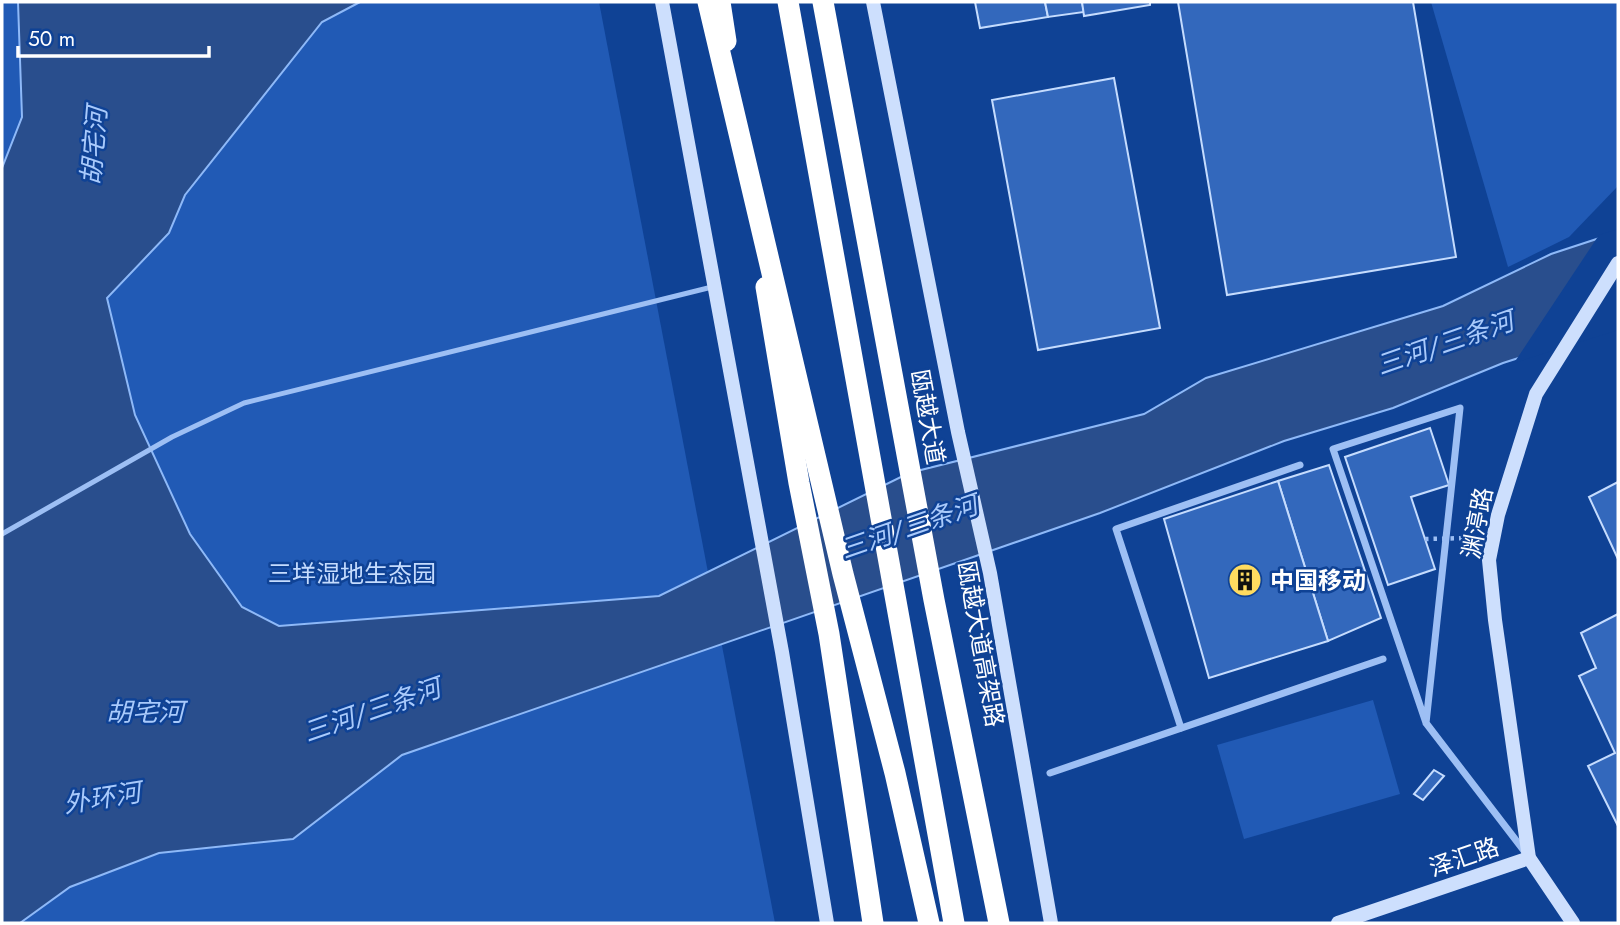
<svg xmlns="http://www.w3.org/2000/svg" width="1620" height="925" viewBox="0 0 1620 925" font-family="Jost,'Noto Sans SC',sans-serif">
<style>
.green{fill:#215ab5}
.water{fill:#294e8d;stroke:#8eb9f8;stroke-width:2}
.pier{fill:#0f4295}
.building{fill:#3368bc;stroke:#c5dcfe;stroke-width:2}
.lines{fill:none;stroke-linecap:round;stroke-linejoin:round}
.lane{stroke:#9dbff4;stroke-width:5}
.street{stroke:#9dbff4;stroke-width:7}
.secondary{stroke:#cddffd;stroke-width:14}
.highway{stroke:#fff;stroke-width:21}
.path-bridge{stroke:#9dbff4;stroke-width:4.5;stroke-dasharray:3.5 5;stroke-linecap:butt}
.highway-bridge{stroke:#fff;stroke-width:21}
.labels{text-anchor:middle;dominant-baseline:central;stroke-width:5;stroke-linejoin:round;paint-order:stroke}
.street-label{font-size:24px;fill:#fff;stroke:#0f4295}
.park-label{font-size:24px;fill:#c5dcfe;stroke:#0f4295}
.poi-label{font-size:24px;font-weight:bold;fill:#fff;stroke:#0f4295;text-anchor:start}
.water-label{font-size:26px;font-style:italic;fill:#a9cafb;stroke:#0f4295}
</style>
<rect width="100%" height="100%" fill="#0f4295"/>
<g class="green">
<polygon points="2,2 599,2 775,923 2,923"/>
<polygon points="1431,2 1618,2 1618,186 1569,237 1508,267"/>
<polygon points="1373,700 1400,794 1244,839 1217,745"/>
</g>
<polygon class="water" points="18,2 360,2 322,22 185,195 169,233 107,298 135,415 190,534 242,607 279,626 659,596 909,473 1144,414 1206,378 1443,306 1551,254 1618,232 1618,326 1503,363 1393,408 1284,441 1100,513 402,755 293,839 159,853 70,887 20,923 2,923 2,168 22,117"/>
<polygon class="pier" points="1618,229 1618,330 1514,363 1599,235"/>
<g class="building">
<polygon points="975,2 1045,2 1048,17 980,28"/>
<polygon points="1045,2 1082,2 1084,12 1048,17"/>
<polygon points="1082,2 1150,2 1150,5 1084,16"/>
<polygon points="1178,2 1413,2 1456,257 1227,295"/>
<polygon points="1114,78 1160,328 1038,350 992,100"/>
<polygon points="1430,428 1449,485 1411,497 1435,569 1388,585 1345,457"/>
<polygon points="1329,465 1381,618 1328,641 1278,481"/>
<polygon points="1278,481 1328,641 1209,678 1164,519"/>
<polygon points="1618,482 1618,559 1589,497"/>
<polygon points="1618,614 1618,826 1588,766 1615,753 1579,676 1596,668 1581,633"/>
<polygon points="1434,770 1444,776 1423,800 1414,794"/>
</g>
<g class="lines">
<polyline class="lane" points="2,534 172,437 244,403 712,287"/>
<g class="street">
<polyline points="1426,723 1460,408 1333,449 1426,723 1525,852"/>
<polyline points="1181,728 1116,529 1300,465"/>
<polyline points="1050,773 1383,659"/>
</g>
<g class="secondary">
<polyline points="662,2 782,652 827,923"/>
<polyline points="873,2 958,432 990,573 1051,923"/>
<polyline points="1338,923 1529,858"/>
<polyline points="1573,923 1529,858 1495,620 1489,560 1498,515 1536,394 1618,263"/>
</g>
<g class="highway">
<polyline points="720,2 726,41"/>
<polyline points="788,2 954,923"/>
<polyline points="823,2 934,600 999,923"/>
<polyline points="766,287 799,483 829,634 873,923"/>
</g>
<polyline class="path-bridge" points="1425,539 1471,538"/>
<polyline class="highway-bridge" points="708,2 843,574 895,773 929,923"/>
</g>
<defs>
<symbol id="building-disc" viewBox="-11 -11 22 22"><circle r="9.5" fill="#ffdb60" stroke="#0f4295"/><path d="M-4-6H4V6H1V3H-1V6H-4ZM-2.5-4.3h1.7v1.8h-1.7ZM.8-4.3h1.7v1.8H.8ZM-2.5-1h1.7V.8h-1.7ZM.8-1h1.7V.8H.8Z" fill="#111"/></symbol>
</defs>
<g fill-rule="evenodd">
<use href="#building-disc" x="1226" y="561" width="38" height="38"/>
</g>
<g class="labels">
<g class="street-label">
<text transform="translate(928 417) rotate(80)">瓯越大道</text>
<text transform="translate(1477 523) rotate(-79)">渊渟路</text>
<text transform="translate(981 644) rotate(80)">瓯越大道高架路</text>
<text transform="translate(1464 857) rotate(-19)">泽汇路</text>
</g>
<g class="park-label">
<text x="352" y="573">三垟湿地生态园</text>
</g>
<g class="poi-label">
<text x="1270" y="580">中国移动</text>
</g>
<g class="water-label">
<text transform="translate(94 146) rotate(-85)">胡宅河</text>
<text transform="translate(1445 343) rotate(-19)">三河/三条河</text>
<text transform="translate(909 527) rotate(-19)">三河/三条河</text>
<text transform="translate(372 710) rotate(-19)">三河/三条河</text>
<text x="145" y="712">胡宅河</text>
<text transform="translate(102 798) rotate(-9)">外环河</text>
</g>
</g>
<rect width="1620" height="925" fill="none" stroke="#ffffff" stroke-width="7"/>
<path d="M18 46v10h191v-10" fill="none" stroke="#ffffff" stroke-width="3.5"/>
<text x="28" y="46" font-size="21" fill="#ffffff" stroke="#0f4295" stroke-width="5" paint-order="stroke">50 m</text>
</svg>
